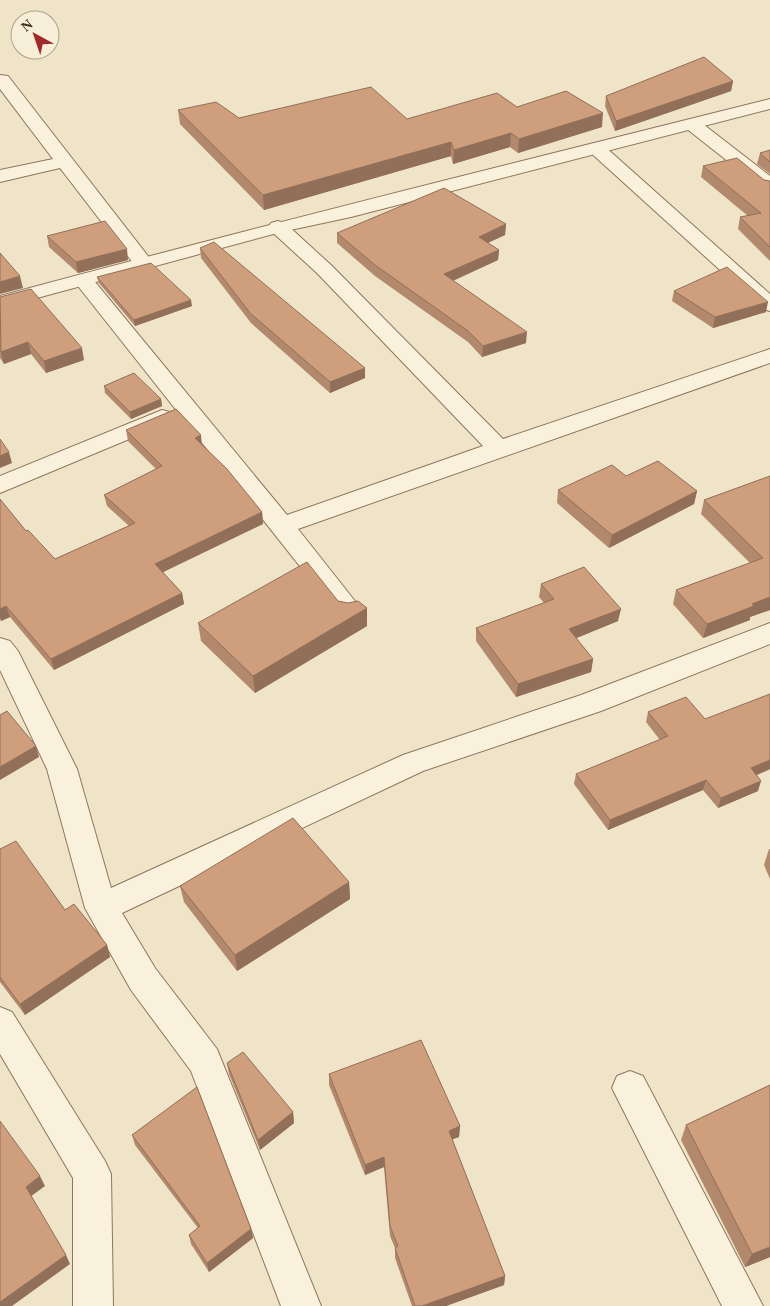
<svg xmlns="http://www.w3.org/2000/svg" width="770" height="1306" viewBox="0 0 770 1306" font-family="'Times New Roman',serif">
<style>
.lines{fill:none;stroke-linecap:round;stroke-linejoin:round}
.minor-casing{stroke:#8d765c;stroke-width:2}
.tertiary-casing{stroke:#8d765c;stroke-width:2}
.minor{fill:#faf1dc;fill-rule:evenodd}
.tertiary{fill:#faf1dc;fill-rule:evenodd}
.wall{fill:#b2896c}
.shaded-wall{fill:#916f58}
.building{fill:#cf9f7d;stroke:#916f58}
</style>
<rect width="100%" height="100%" fill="#f0e4c8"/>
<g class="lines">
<defs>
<g id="minor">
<polygon points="0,75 8,76 151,260 154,264 151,268 144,270 137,268 60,168 0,182 0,170 53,159 0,89"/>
<polygon points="693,120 699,121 770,176 770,191 763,189 687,129 684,125 687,121"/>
<polygon points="597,144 603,145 770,294 770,311 763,309 591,153 588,149 591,145"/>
<polygon points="278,221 285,223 331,265 503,439 770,349 770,363 298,529 362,610 358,617 349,619 340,617 74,281 77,277 84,275 91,277 287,515 483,446 317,273 271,231 268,227 271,223"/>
<polygon points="162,410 170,412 174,417 170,422 0,493 0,476"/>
<polygon points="770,623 770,644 601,711 423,771 122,913 155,968 217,1049 321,1306 281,1306 191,1071 131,990 85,908 47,769 0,670 0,638 10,641 18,651 77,769 111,888 403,755 581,695"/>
<polygon points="0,1007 12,1012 105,1161 111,1174 113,1306 73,1306 73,1178 0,1054"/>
<polygon points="630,1071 643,1076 763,1306 722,1306 612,1088 617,1076"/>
</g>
<path id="tertiary" d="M770,99V109L351,217L281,232L0,308V296C256,227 513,163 770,99Z"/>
</defs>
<use href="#minor" class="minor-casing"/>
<use href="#tertiary" class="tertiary-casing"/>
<use href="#minor" class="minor"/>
<use href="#tertiary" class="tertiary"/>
</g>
<g class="wall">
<polygon points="733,81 731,91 615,131 605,106 606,96"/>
<polygon points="517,107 602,127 518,153 510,147 453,164 451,156 264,210 180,124 178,110 239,118 407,119"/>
<polygon points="770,150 770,174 757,164 760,153"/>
<polygon points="703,166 770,181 770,261 738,229 740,217 748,216 701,177"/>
<polygon points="506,224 505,235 488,243 499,250 498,260 453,281 526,343 482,357 468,342 375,276 337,243 337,233"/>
<polygon points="47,236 128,260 78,273 49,247"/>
<polygon points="200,248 365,378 330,393 251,323 201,258"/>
<polygon points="97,277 192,306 135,326 99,283"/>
<polygon points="674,291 766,312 713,328 672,301"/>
<polygon points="0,297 84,360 46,373 31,354 4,364 0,358"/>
<polygon points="104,386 161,399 162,406 131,419 105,393"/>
<polygon points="126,430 202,444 262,512 263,524 163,572 182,593 184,604 54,670 10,617 1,621 0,619 0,499 26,531 55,559 129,526 107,506 104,495 156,469 128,441"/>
<polygon points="626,476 697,491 694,504 609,548 557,503 558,490"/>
<polygon points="770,476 770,610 750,617 750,620 703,638 673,604 676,590 750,563 701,514 704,500"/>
<polygon points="541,584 618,621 576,638 593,659 591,672 516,697 476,641 476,628 544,603 539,597"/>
<polygon points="338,601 348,603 367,626 255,693 201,641 198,623"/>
<polygon points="648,712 705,719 770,769 756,775 758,791 718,808 703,790 608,830 574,784 576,774 660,740 646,722"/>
<polygon points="0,849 65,910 107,945 110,957 25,1015 0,982"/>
<polygon points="769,849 770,849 770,879 764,865"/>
<polygon points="349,882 350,899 237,971 184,902 180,886"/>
<polygon points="227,1063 293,1112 294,1123 260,1150 229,1074"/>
<polygon points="329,1074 460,1126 459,1137 452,1139 505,1276 504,1285 446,1306 412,1306 395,1258 395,1248 390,1236 384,1167 365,1175 329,1085"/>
<polygon points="770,1085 770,1257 745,1267 681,1140 686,1125"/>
<polygon points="132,1135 251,1229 253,1238 209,1272 191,1244 189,1235 198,1228 135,1145"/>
</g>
<g class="shaded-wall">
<polygon points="733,81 731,91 615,131 616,121"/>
<polygon points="603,113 602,127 518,153 519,139"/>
<polygon points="511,133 510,147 453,164 454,150"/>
<polygon points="451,142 451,156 264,210 263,195"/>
<polygon points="506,224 505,235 478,247 479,237"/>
<polygon points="127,249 128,260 78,273 76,262"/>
<polygon points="499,250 498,260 443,285 444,274"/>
<polygon points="20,276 23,288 0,294 0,282"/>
<polygon points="191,300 192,306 135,326 134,320"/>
<polygon points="768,302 766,312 713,328 715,317"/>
<polygon points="527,332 526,343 482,357 483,346"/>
<polygon points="28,342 31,354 4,364 1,352"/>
<polygon points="82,348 84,360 46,373 44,361"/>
<polygon points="365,368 365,378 330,393 330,382"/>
<polygon points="161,399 162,406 131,419 130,412"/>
<polygon points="201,435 202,446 195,438"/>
<polygon points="9,452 12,463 0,468 0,456"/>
<polygon points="697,491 694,504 609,548 612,535"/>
<polygon points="262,512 263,524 157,575 155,564"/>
<polygon points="182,593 184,604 54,670 51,659"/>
<polygon points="770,597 770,610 750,617 750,620 703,638 707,624 752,604"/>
<polygon points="6,606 10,617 1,621 0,616 0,609"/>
<polygon points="367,608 367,626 255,693 253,676"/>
<polygon points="621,609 618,621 567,642 569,629"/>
<polygon points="593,659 591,672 516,697 518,684"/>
<polygon points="36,746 39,757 0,780 0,767"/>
<polygon points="770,760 770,769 748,779 751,768"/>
<polygon points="706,780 703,790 608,830 610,820"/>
<polygon points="761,781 758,791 718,808 721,798"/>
<polygon points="349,882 350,899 237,971 235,955"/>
<polygon points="107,945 110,957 25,1015 20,1004"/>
<polygon points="293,1112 294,1123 260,1150 258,1140"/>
<polygon points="460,1126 459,1137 448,1141 449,1131"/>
<polygon points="384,1157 384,1167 365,1175 365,1165"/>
<polygon points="40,1176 45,1186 30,1197 26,1187"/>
<polygon points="251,1229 253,1238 209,1272 207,1263"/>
<polygon points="770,1247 770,1257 745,1267 752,1254"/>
<polygon points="66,1255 70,1264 12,1306 0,1306 0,1302"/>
<polygon points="505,1276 504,1285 446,1306 422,1306"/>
</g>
<g class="building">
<polygon points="704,57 733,81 616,121 606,96"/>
<polygon points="371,87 407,119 497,93 517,107 566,91 603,113 519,139 511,133 454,150 451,142 263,195 178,110 216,102 239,118"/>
<polygon points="770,150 770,162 760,153"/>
<polygon points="737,158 764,180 770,181 770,247 740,217 761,213 703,166"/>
<polygon points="444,188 506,224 479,237 499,250 444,274 527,332 483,346 468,331 375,265 337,233"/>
<polygon points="105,221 127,249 76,262 47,236"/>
<polygon points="214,242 365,368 330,382 250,313 200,248"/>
<polygon points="0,253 20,276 0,282"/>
<polygon points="151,263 191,300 134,320 97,277"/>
<polygon points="727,267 768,302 715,317 674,291"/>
<polygon points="31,289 82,348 44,361 28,342 1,352 0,297"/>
<polygon points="134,373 161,399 130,412 104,386"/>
<polygon points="176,409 201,435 195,438 227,469 262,512 155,564 182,593 51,659 6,606 0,609 0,499 26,531 28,530 55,559 135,523 104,495 162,466 126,430"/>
<polygon points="0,439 9,452 0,456"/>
<polygon points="658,461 697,491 612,535 558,490 612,465 626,476"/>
<polygon points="770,476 770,597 752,604 754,606 707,624 676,590 763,558 704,500"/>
<polygon points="307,562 338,601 348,603 358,601 367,608 253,676 198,623"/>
<polygon points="584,567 621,609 569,629 593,659 518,684 476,628 554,599 541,584"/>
<polygon points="770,694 770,760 751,768 761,781 721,798 706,780 610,820 576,774 668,736 648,712 686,697 705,719"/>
<polygon points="7,711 36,746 0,767 0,715"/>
<polygon points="293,818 349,882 235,955 180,886"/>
<polygon points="16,841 65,910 74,904 107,945 20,1004 0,977 0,849"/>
<polygon points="421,1040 460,1126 449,1131 505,1276 422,1306 415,1306 395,1248 398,1246 390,1226 384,1157 365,1165 329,1074"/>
<polygon points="243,1052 293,1112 258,1140 227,1063"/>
<polygon points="770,1085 770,1247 752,1254 686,1125"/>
<polygon points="197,1087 251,1229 207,1263 189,1235 200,1226 132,1135"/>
<polygon points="0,1121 40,1176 26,1187 66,1255 0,1302"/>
</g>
<g transform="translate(35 35) rotate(320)"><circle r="24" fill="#f7eed8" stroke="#ada18e"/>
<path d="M0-4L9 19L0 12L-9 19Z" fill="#9e2a2b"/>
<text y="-8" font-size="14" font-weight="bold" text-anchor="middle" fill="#3d2e20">N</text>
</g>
</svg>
